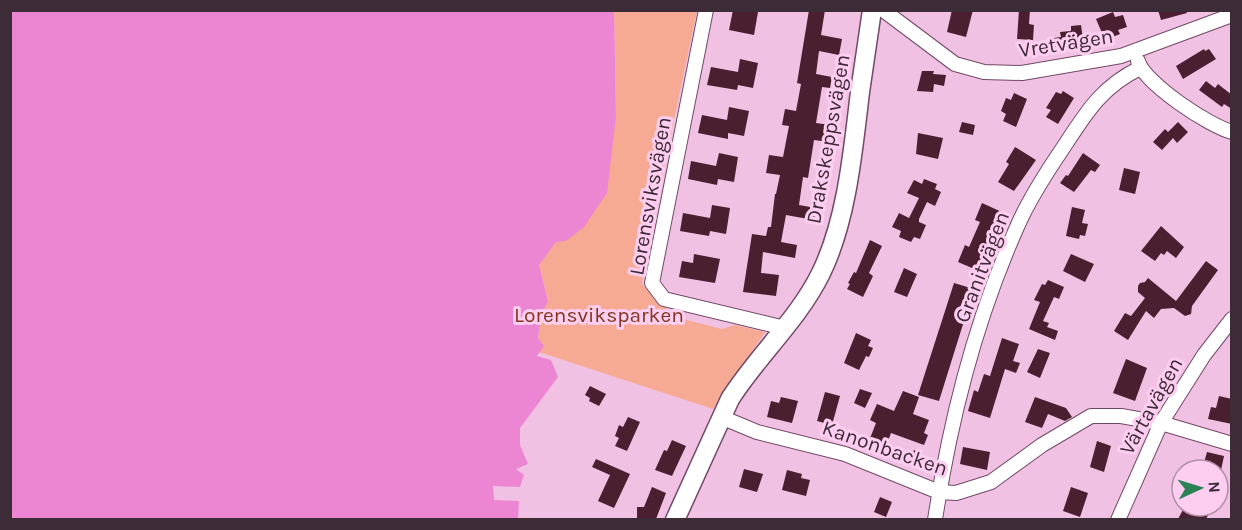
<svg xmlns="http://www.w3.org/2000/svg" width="1242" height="530" viewBox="0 0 1242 530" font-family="Karla,sans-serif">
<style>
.green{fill:#f7aa93}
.water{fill:#ec85d2}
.building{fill:#4a1f30}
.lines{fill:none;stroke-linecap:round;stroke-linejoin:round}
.street-casing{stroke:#724967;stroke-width:16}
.secondary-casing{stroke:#724967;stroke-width:21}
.street{stroke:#fff;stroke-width:14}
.secondary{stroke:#fff;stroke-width:18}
.labels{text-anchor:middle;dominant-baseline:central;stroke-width:6;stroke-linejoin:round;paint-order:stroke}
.street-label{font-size:21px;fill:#3e2b38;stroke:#fecef0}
.park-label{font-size:21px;fill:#81351e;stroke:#fecef0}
</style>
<rect width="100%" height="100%" fill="#f1c1e3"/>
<path class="green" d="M614,11H697L646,253L642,284L675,317L722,329L735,325L765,332L713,409L539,352C537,332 540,318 548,300L539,265L556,242L616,116Z"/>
<polygon class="water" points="10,11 614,11 616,116 607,193 584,227 566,241 556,242 539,265 548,301 541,316 538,338 544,346 537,356 551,360 558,377 520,428 520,445 528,464 516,469 524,475 520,487 493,486 494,500 519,501 518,519 11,519"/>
<g class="building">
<polygon points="733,10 758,12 754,35 729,30"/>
<polygon points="809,10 825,10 821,35 842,39 839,55 819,51 816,74 832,77 830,88 822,87 816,123 831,125 829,142 814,140 808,178 803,177 799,205 816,208 814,220 786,215 781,242 797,245 795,258 763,252 761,273 779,275 776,296 743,292 752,234 766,236 768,227 771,227 775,194 776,194 780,175 766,173 769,155 783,157 789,126 782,125 785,109 796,111 801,84 797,83"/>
<polygon points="952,10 973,10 966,37 947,32"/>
<polygon points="1019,10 1030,10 1029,24 1034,25 1033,40 1017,39"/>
<polygon points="1158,10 1186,10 1187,13 1161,20"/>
<polygon points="1113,12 1115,17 1123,15 1127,27 1118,30 1120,34 1105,40 1096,19"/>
<polygon points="1081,25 1084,46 1055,49 1054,38 1061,37 1060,32 1071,31 1071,26"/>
<polygon points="1204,49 1205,51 1209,49 1216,59 1183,79 1176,66"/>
<polygon points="740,59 758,63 753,88 738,85 737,90 707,85 711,67 738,72"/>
<polygon points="922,71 934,71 933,74 946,75 944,86 934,84 933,92 917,91"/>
<polygon points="1206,81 1215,88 1218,84 1232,95 1232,109 1224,104 1222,107 1199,90"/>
<polygon points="1063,91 1074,98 1058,124 1046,117 1051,110 1046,108 1056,92 1061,94"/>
<polygon points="1014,93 1027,99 1016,127 1003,121 1006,114 1001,111 1006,98 1011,100"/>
<polygon points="729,107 749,111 744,136 728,133 728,139 698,133 702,115 727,120"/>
<polygon points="962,122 975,125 973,135 959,132"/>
<polygon points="1178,122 1188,132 1177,143 1173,138 1162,150 1153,142 1165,129 1168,132"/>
<polygon points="918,133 943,138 938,159 916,154"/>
<polygon points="1015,147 1036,160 1014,191 998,182 1009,164 1006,162"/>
<polygon points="719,153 738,157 734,182 718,179 717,185 688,179 691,161 716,166"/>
<polygon points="1083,153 1100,165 1095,172 1091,170 1074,192 1060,183 1066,175 1068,176"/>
<polygon points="1124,168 1140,172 1135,194 1119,190"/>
<polygon points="924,179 937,184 935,189 941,192 935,206 927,202 919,219 919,222 926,225 920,239 914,237 911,242 899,237 901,231 892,227 899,213 909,218 919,198 907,193 914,180 922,184"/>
<polygon points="982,203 1004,213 997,228 994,227 985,247 983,255 985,256 979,271 958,262 965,245 969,247 980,222 975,220"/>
<polygon points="712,205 730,208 726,234 710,231 709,236 680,231 683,213 710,218"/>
<polygon points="1072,207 1085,210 1082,223 1088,224 1085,236 1080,235 1079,239 1066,236"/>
<polygon points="1161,226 1184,247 1176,258 1167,251 1164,255 1161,253 1155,261 1141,251"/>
<polygon points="870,240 882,246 869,273 873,276 863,297 847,289 850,284 848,283 854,272 856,273"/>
<polygon points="694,254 720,259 715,283 679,277 682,261 693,263"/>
<polygon points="1071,254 1094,264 1085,282 1063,271"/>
<polygon points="1206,261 1218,270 1192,306 1191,314 1185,316 1174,308 1161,309 1154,318 1146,311 1128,340 1114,331 1125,313 1131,316 1145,298 1138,292 1138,286 1140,283 1145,282 1148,278 1176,301"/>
<polygon points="904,268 917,274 907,297 894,292"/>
<polygon points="1048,280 1064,287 1059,299 1054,297 1043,321 1049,323 1047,327 1058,331 1055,340 1029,329 1040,302 1034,300 1042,284 1045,285"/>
<polygon points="954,283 974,289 939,401 918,395"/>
<polygon points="856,333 871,340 868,346 873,348 869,357 866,356 859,370 844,363"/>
<polygon points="1002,338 1019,344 1013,361 1020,363 1016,373 1005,369 990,418 968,411 974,390 978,392 984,374 990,376"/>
<polygon points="1038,349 1050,353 1040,378 1027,372"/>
<polygon points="1126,359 1147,368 1135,401 1113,393"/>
<polygon points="590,386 606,394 599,406 589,401 590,398 585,395"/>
<polygon points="860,389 872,393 865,408 854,403"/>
<polygon points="903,391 919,397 913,414 929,420 924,433 928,435 924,445 891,433 884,452 867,446 876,423 870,420 877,404 894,411"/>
<polygon points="825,392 840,396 832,425 817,421"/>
<polygon points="1219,396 1232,399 1232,424 1208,419 1211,407 1216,408"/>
<polygon points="781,397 798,401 792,423 767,417 771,401 779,403"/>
<polygon points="1035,397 1066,408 1072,417 1065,421 1048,414 1042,428 1025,422"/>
<polygon points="628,417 640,422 627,451 615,446 619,438 615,436 619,425 623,427"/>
<polygon points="672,440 686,446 672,476 655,470 664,450 667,451"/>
<polygon points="1097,441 1111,446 1104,472 1090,467"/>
<polygon points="963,447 990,452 987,470 960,464"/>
<polygon points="914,450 922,454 917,466 909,463"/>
<polygon points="1207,452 1224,456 1221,470 1202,470"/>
<polygon points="596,459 630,474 614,508 598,501 610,475 592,467"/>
<polygon points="744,469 763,474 757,492 739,487"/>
<polygon points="787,470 802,474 801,478 810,480 806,496 782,490"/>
<polygon points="652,487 666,493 656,519 637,519 637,507 644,507"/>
<polygon points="1071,487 1088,493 1080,517 1063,511"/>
<polygon points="880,497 892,502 886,517 874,512"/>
<polygon points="1185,506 1213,506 1206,519 1178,519"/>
</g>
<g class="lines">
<defs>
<g id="street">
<polyline points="706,10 652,283 664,299 785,328"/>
<polyline points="883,10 955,64 984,72 1022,73 1121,56 1232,15"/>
<path d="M1138,61C1144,83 1209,126 1232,132"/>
<polyline points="721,417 757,432 845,454 939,492 956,493 991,482 1042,445 1091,416 1121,416 1161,423 1232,444"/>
<path d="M935,520C950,420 976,319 1017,227C1029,199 1046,173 1063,148C1086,113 1101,87 1140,68"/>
<polyline points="1118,520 1161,423 1204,355 1232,319"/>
</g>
<path id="secondary" d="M675,520L730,399C758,355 798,320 821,273C847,220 853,150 860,92C864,65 868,38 872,10"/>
</defs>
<use href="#street" class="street-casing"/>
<use href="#secondary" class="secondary-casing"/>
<use href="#street" class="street"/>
<use href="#secondary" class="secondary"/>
</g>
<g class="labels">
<g class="street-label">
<text transform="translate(1066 43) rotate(-9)">Vretvägen</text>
<text transform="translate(828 139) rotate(-80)">Drakskeppsvägen</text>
<text transform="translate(650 196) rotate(-80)">Lorensviksvägen</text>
<text transform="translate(982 267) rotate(-69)">Granitvägen</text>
<text transform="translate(1151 406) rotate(-61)">Värtavägen</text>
<text transform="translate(885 448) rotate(19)">Kanonbacken</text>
</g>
<g class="park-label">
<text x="599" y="315">Lorensviksparken</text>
</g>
</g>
<rect width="1242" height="530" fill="none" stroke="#3e2b38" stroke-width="24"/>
<g transform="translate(1200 488) rotate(86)"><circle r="28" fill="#fecef0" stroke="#b18da6" stroke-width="1.5"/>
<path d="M0-4.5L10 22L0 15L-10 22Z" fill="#2b8255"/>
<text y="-9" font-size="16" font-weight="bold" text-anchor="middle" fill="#3e2b38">N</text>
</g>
</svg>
